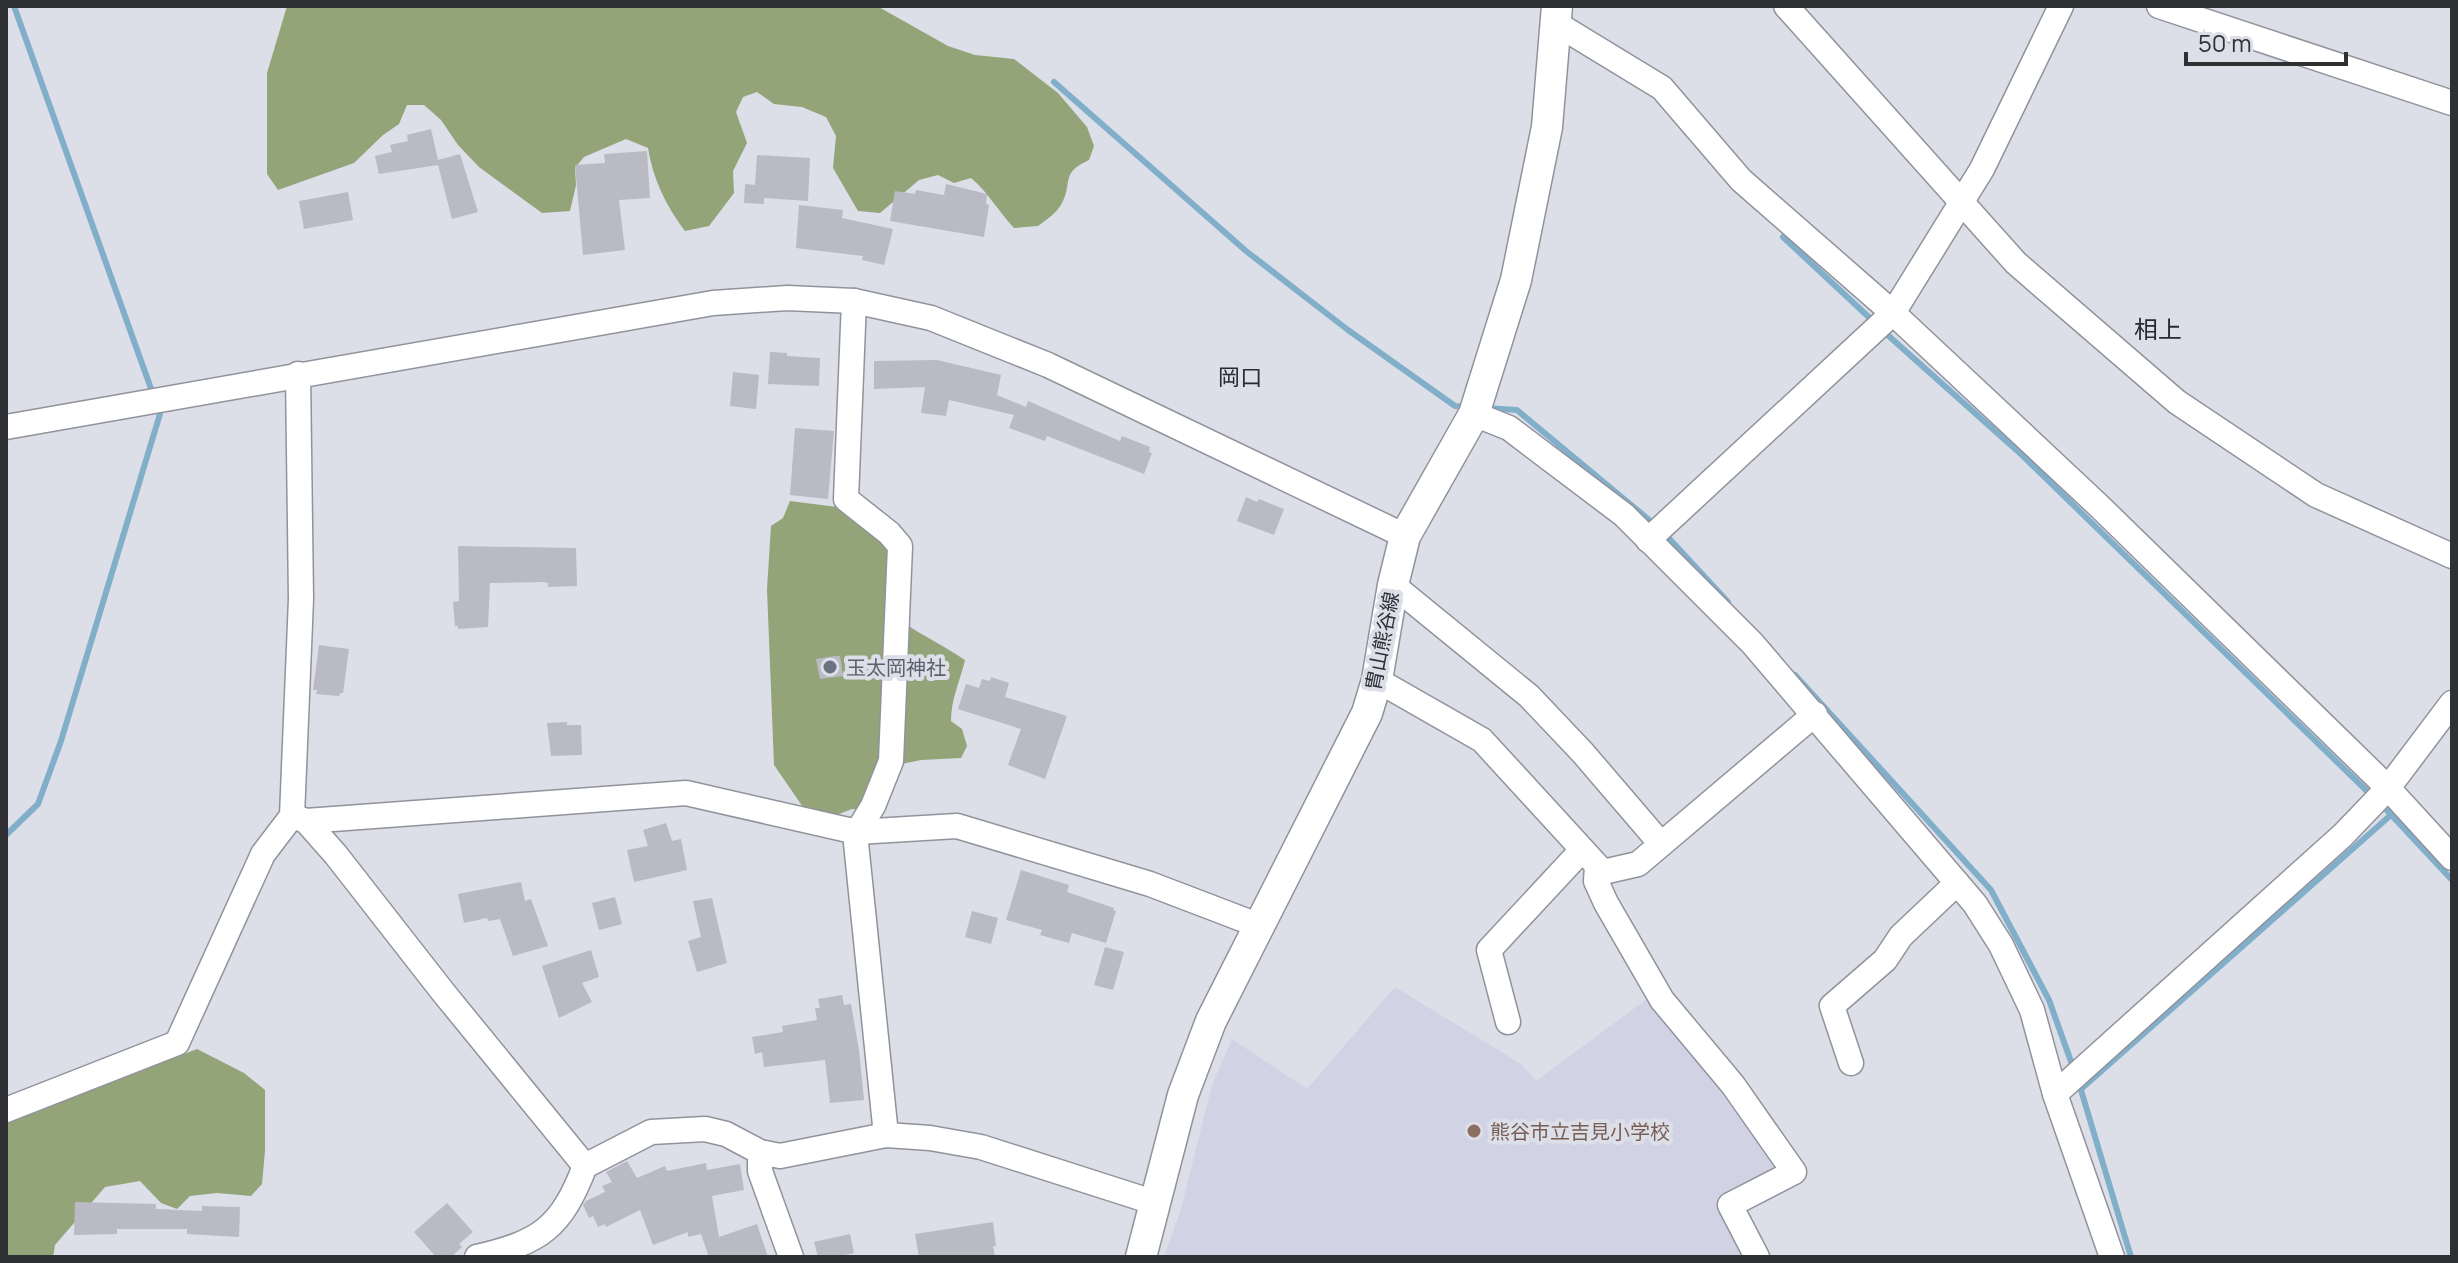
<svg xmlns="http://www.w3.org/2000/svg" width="2458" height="1263" viewBox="0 0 2458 1263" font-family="Manrope,'Noto Sans JP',sans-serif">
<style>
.built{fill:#d1d3e5}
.forest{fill:#93a479}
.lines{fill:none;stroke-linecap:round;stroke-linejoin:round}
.stream{stroke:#81afca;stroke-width:6}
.building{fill:#b9bac4}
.minor-casing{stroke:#91929c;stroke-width:27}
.major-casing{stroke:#91929c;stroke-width:33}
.minor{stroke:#fff;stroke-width:24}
.major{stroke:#fff;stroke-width:30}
.worship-dot{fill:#6b7280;stroke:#dcdee8;stroke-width:3}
.education-dot{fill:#8d6e63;stroke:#dcdee8;stroke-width:3}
.labels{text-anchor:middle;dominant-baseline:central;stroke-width:8;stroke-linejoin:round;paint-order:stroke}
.street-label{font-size:20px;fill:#2f3034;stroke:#dcdee8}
.worship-label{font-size:20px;fill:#5b616d;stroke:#dcdee8;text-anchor:start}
.education-label{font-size:20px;fill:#785e54;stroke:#dcdee8;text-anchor:start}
.neighbourhood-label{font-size:22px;fill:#282931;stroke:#dcdee8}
.quarter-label{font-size:24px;fill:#282931;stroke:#dcdee8}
</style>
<rect width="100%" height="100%" fill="#dcdee8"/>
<polygon class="built" points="1395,987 1521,1064 1536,1081 1651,996 1779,1172 1720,1203 1743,1257 1164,1257 1181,1209 1212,1085 1232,1039 1307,1089"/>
<g class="forest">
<path d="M287,6H877L948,46L975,55L1014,59L1058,93L1087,127L1094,146L1089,160C1060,173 1073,182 1062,203C1057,213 1046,220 1038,226L1014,228C999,212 987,191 971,178L954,183L938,175L919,180L880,213L858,211L833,168L836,136L826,117L802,107L774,104L757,92L743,97L736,112L747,143L733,171L734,193L709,226L685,231C666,206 653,179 648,148L626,139L584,157L575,168L576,185L570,211L542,213L479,167L458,145L441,120L424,105H407L399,124L383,135L354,163L278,190L267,174V73Z"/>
<path d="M790,501L837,507L888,546L891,613C915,633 939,642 965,660C960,681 951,699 951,721L962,729L967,746L961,758L921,760L877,769L862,797L860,810L852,809L831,817L805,810L774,765L767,589L771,526L783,518Z"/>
<polygon points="197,1049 244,1073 265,1090 265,1151 262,1184 251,1196 217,1193 190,1196 177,1209 161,1203 140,1181 105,1187 55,1245 53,1257 6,1257 6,1123"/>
</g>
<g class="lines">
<g class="stream">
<polyline points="14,6 154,397"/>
<polyline points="1054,82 1246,251 1348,330 1455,406 1467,407"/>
<polyline points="1783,237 1874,322"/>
<polyline points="1882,330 2023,456 2372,796"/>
<polyline points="1486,408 1517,410 1654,524"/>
<polyline points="1665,534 1728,602"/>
<polyline points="1795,675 1991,890 2049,1000 2074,1070"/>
<polyline points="2381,804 2452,880"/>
<polyline points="6,835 38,804 61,741 160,414 157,407"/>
<polyline points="2078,1080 2131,1257"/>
<polyline points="2081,1089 2392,814"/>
</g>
</g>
<g class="building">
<polygon points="431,129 438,160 460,154 478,212 452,219 438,165 379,174 375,156 392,152 390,145 408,141 407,135"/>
<polygon points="647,151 650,198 619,200 625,250 583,255 575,165 605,163 604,154"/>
<polygon points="757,155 810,158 808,201 764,198 764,204 744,203 745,184 755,185"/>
<polygon points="946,184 987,194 986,204 989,205 984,237 890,221 895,191 915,194 916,190 944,195"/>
<polygon points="348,192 353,220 304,229 299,201"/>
<polygon points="799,205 843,210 842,218 893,229 884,265 862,260 863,256 796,248"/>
<polygon points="770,352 787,353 787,356 820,358 819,386 768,384"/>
<polygon points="937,360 1001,375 997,395 1026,407 1028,401 1120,441 1122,436 1150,447 1149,452 1152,453 1144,474 1047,436 1045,441 1009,428 1014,415 949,400 946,416 921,413 925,387 874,389 874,361"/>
<polygon points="733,372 759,375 756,409 730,406"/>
<polygon points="795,428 834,431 828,499 790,495"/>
<polygon points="1246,497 1257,502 1259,499 1284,509 1274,535 1237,521"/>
<polygon points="458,546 576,548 577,586 548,587 548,583 544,582 490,583 488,627 458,629 458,626 455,626 453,602 459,601"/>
<polygon points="319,645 349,649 343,693 340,693 339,696 316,694 317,690 313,690"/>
<polygon points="835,656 840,656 843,676 820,679 816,659"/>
<polygon points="991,677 1009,683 1005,697 1067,716 1045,779 1008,765 1021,729 958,709 966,684 979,688 982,679 990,681"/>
<polygon points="567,722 567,725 581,725 582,755 551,756 547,723"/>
<polygon points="666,823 672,841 681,839 687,870 634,882 627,850 648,846 643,830"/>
<polygon points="1021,870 1069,885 1067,892 1114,908 1113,910 1116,911 1106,943 1072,933 1069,943 1040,935 1042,930 1006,920"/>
<polygon points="521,882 525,901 531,899 548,946 513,956 500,919 488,921 487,918 464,923 458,894"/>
<polygon points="615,897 622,924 599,930 592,903"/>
<polygon points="712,898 727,963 697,972 688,941 701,937 693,901"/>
<polygon points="972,911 998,918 991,944 965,937"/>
<polygon points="1105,947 1124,952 1113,990 1094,985"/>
<polygon points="591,950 599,977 582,983 592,1002 559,1018 542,966"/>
<polygon points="842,995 844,1005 851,1004 859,1050 864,1100 830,1103 825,1060 764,1067 762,1052 755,1054 752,1037 783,1032 782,1026 817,1020 815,1008 820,1008 818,999"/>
<polygon points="627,1161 637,1178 665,1166 667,1171 706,1163 707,1170 740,1164 744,1190 712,1196 719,1237 757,1224 768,1257 709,1257 701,1234 688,1237 688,1232 653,1245 640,1210 606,1227 605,1224 598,1227 593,1216 589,1218 583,1205 586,1201 605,1192 602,1186 612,1182 606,1172"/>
<polygon points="75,1202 156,1204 156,1209 202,1211 202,1206 240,1207 239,1237 187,1234 187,1229 117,1229 117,1234 74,1235"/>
<polygon points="447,1203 473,1232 459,1244 462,1247 451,1257 436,1257 414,1232"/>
<polygon points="993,1222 996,1246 993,1246 995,1257 919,1257 915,1234"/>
<polygon points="850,1234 854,1253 836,1257 818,1257 814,1242"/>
</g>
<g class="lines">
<defs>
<g id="minor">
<polyline points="1786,6 2016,263 2177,402 2316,495 2452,556"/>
<polyline points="2159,6 2452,103"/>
<polyline points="1557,24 1662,88 1741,180 1893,313 2098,505 2388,788 2452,858"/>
<polyline points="854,301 846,499 889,533 900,546 891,761 873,806 857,832 856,843 886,1135"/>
<polyline points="1474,414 1509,428 1624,515 1752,643 1975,904 2001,945 2032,1010 2055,1094 2112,1257"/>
<polyline points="6,427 713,303 787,298 854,301 931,318 1048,365 1405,536"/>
<polyline points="1648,540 1893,313 1982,169 2061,6"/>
<polyline points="1393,585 1529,696 1583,753 1661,844"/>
<polyline points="1377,680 1482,740 1603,872 1638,864 1815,714"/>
<polyline points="298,818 306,821 336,855 443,992 585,1166"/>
<polyline points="306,821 686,793 857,832 957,826 1150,884 1260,926"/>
<polyline points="1597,866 1596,881 1606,903 1662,1000 1733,1085 1794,1172 1730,1205 1757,1257"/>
<polyline points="1508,1022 1489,950 1582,850"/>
<polyline points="1851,1063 1832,1006 1885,960 1901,936 1957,883"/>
<polyline points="2055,1094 2343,835 2388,788 2452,703"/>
<polyline points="6,1110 177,1043 263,854 292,816 301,599 298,374"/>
<polyline points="760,1152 760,1171 791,1257"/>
<path d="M477,1257C541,1242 561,1228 585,1166L651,1132L705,1129L726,1134L760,1152L780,1156L886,1135L930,1138L981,1147L1156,1203"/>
</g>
<polyline id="major" points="1141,1257 1183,1095 1211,1021 1367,713 1377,680 1393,585 1405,536 1474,414 1516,280 1547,127 1557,6"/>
</defs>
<use href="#minor" class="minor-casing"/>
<use href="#major" class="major-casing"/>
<use href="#minor" class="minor"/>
<use href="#major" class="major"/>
</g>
<circle class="worship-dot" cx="830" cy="667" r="8"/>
<circle class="education-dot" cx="1474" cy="1131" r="8"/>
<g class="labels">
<g class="street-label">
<text transform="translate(1382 641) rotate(-79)">胄山熊谷線</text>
</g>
<g class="worship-label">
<text x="846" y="667">玉太岡神社</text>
</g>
<g class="education-label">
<text x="1490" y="1131">熊谷市立吉見小学校</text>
</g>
<g class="neighbourhood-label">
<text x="1240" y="377">岡口</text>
</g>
<g class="quarter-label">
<text x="2158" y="328">相上</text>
</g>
</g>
<rect width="2458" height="1263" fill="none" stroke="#2f3034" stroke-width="16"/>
<path d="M2186 52v12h160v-12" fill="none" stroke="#2f3034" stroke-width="4"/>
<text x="2198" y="52" font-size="24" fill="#2f3034" stroke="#dcdee8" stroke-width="6" paint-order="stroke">50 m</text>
</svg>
